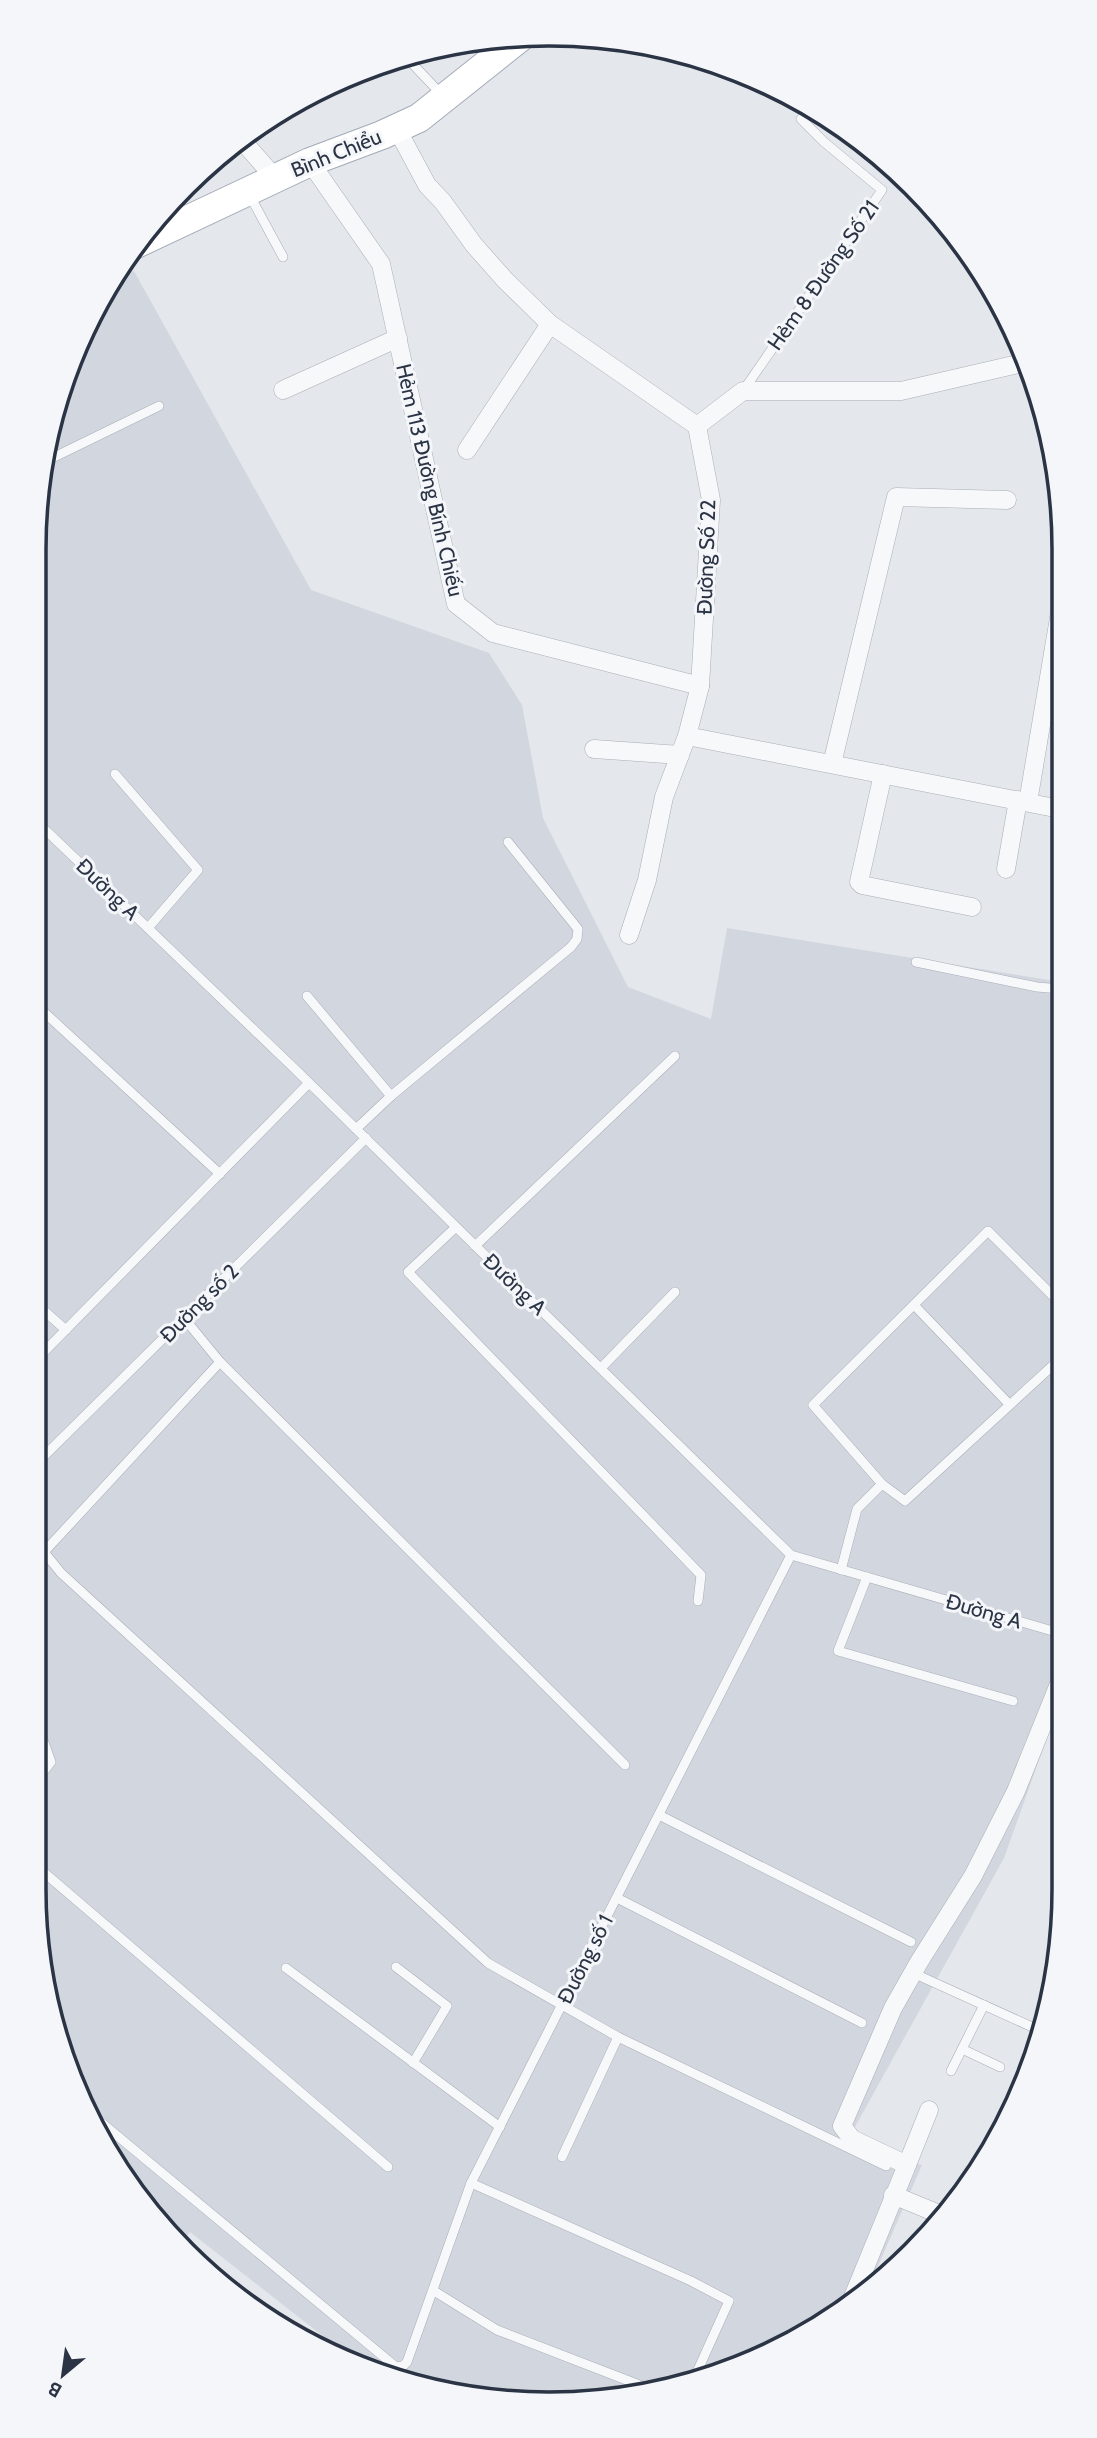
<svg xmlns="http://www.w3.org/2000/svg" width="1097" height="2438" viewBox="0 0 1097 2438" font-family="Cabin,sans-serif">
<style>
.built{fill:#d2d6de}
.lines{fill:none;stroke-linecap:round;stroke-linejoin:round}
.lane-casing{stroke:#a9aeb7;stroke-width:10}
.street-casing{stroke:#a9aeb7;stroke-width:19}
.primary-casing{stroke:#a3abb8;stroke-width:30}
.lane{stroke:#f7f8fa;stroke-width:9}
.street{stroke:#f7f8fa;stroke-width:18}
.primary{stroke:#fff;stroke-width:28}
.labels{text-anchor:middle;dominant-baseline:central;stroke-width:6;stroke-linejoin:round;paint-order:stroke}
.street-label{font-size:21px;fill:#2b3445;stroke:#f4f6f9}
.rim{fill:none;stroke:#2b3445;stroke-width:3.5}
</style>
<rect width="100%" height="100%" fill="#e4e7ec"/>
<polygon class="built" points="134,271 311,590 489,653 522,705 543,818 628,987 711,1019 727,928 1061,982 1061,1027 1053,1062 1061,1064 1063,1693 1004,1858 846,2143 922,2165 871,2282 806,2336 714,2378 616,2400 448,2395 351,2358 190,2232 180,2245 161,2229 102,2147 61,2055 33,1889 33,548 43,448 72,352 107,286"/>
<g class="lines">
<defs>
<g id="lane">
<polyline points="405,56 441,94"/>
<polyline points="250,196 283,257"/>
<polyline points="743,391 882,190 824,142 801,119 809,109"/>
<polyline points="42,463 159,406"/>
<polyline points="115,774 198,870 148,928"/>
<polyline points="33,818 298,1072 791,1555 1063,1634"/>
<polyline points="916,962 1037,987 1061,989"/>
<polyline points="307,996 391,1096 356,1129"/>
<polyline points="33,1002 220,1174"/>
<polyline points="391,1096 571,947 577,939 578,929 508,842"/>
<polyline points="456,1227 408,1272 701,1575 698,1601"/>
<polyline points="475,1246 675,1056"/>
<polyline points="33,1301 66,1330"/>
<polyline points="914,1305 1009,1404"/>
<polyline points="184,1318 220,1362"/>
<polyline points="33,1363 309,1083"/>
<polyline points="601,1368 675,1292"/>
<polyline points="33,1467 366,1138"/>
<polyline points="882,1484 905,1501 1062,1357"/>
<polyline points="33,1562 44,1552"/>
<polyline points="841,1570 857,1509 882,1484 813,1405 988,1231 1062,1305"/>
<polyline points="867,1577 838,1651 1013,1701"/>
<polyline points="625,1765 220,1362 44,1552 61,1573 488,1963 618,2037 886,2166"/>
<polyline points="33,1785 51,1762 42,1737 33,1730"/>
<polyline points="659,1815 911,1942"/>
<polyline points="33,1863 388,2167"/>
<polyline points="617,1898 862,2023"/>
<polyline points="396,1967 447,2006 413,2063"/>
<polyline points="286,1968 500,2127"/>
<polyline points="913,1973 1041,2031"/>
<polyline points="962,2049 1000,2067"/>
<polyline points="951,2071 984,2005"/>
<polyline points="85,2109 396,2367 403,2366 407,2362 471,2183 791,1555"/>
<polyline points="562,2157 618,2037"/>
<polyline points="471,2183 691,2281 729,2301 692,2383"/>
<polyline points="434,2291 497,2330 655,2391"/>
</g>
<g id="street">
<polyline points="397,129 427,185 443,202 474,245 505,280 550,324 697,426 711,500 700,686 687,736 1060,809"/>
<polyline points="240,138 275,178"/>
<polyline points="310,162 381,264 456,604 493,633 700,686"/>
<polyline points="283,390 398,338"/>
<polyline points="697,426 743,391 901,391 1027,362"/>
<polyline points="467,450 550,324"/>
<polyline points="594,749 680,755"/>
<polyline points="832,764 896,497 1007,500"/>
<polyline points="883,774 859,882 862,885 972,907"/>
<polyline points="1028,802 1060,612"/>
<polyline points="1006,869 1018,800"/>
<polyline points="629,935 647,880 664,797 687,736"/>
<polyline points="907,2165 929,2110"/>
<polyline points="893,2195 944,2216"/>
<polyline points="853,2297 907,2165 852,2139 842,2126 893,2008 919,1962 973,1876 1016,1791 1063,1674"/>
</g>
<polyline id="primary" points="134,245 310,162 382,135 419,118 522,36"/>
</defs>
<use href="#lane" class="lane-casing"/>
<use href="#street" class="street-casing"/>
<use href="#primary" class="primary-casing"/>
<use href="#lane" class="lane"/>
<use href="#street" class="street"/>
<use href="#primary" class="primary"/>
</g>
<g class="labels">
<g class="street-label">
<text transform="translate(336 153) rotate(-22)">Bình Chiểu</text>
<text transform="translate(823 275) rotate(-55)">Hẻm 8 Đường Số 21</text>
<text transform="translate(430 480) rotate(77)">Hẻm 113 Đường Bính Chiếu</text>
<text transform="translate(706 557) rotate(-88)">Đường Số 22</text>
<text transform="translate(108 889) rotate(44)">Đường A</text>
<text transform="translate(515 1284) rotate(44)">Đường A</text>
<text transform="translate(199 1303) rotate(-45)">Đường số 2</text>
<text transform="translate(984 1611) rotate(16)">Đường A</text>
<text transform="translate(585 1959) rotate(-63)">Đường số 1</text>
</g>
</g>
<path d="M0 0H1097V2438H0ZM549 46H549A503 503 0 0 1 1052 549V1889A503 503 0 0 1 549 2392H549A503 503 0 0 1 46 1889V549A503 503 0 0 1 549 46Z" fill="#f4f6f9" fill-rule="evenodd"/>
<path class="rim" d="M549 46H549A503 503 0 0 1 1052 549V1889A503 503 0 0 1 549 2392H549A503 503 0 0 1 46 1889V549A503 503 0 0 1 549 46Z"/>
<g transform="translate(63 2375) rotate(209)" stroke="#f4f6f9" stroke-width="5" paint-order="stroke">
<path d="M0-5L12 26L0 18L-12 26Z" fill="#2b3445"/>
<text y="-10" font-size="19" font-weight="bold" text-anchor="middle" fill="#2b3445">B</text>
</g>
</svg>
